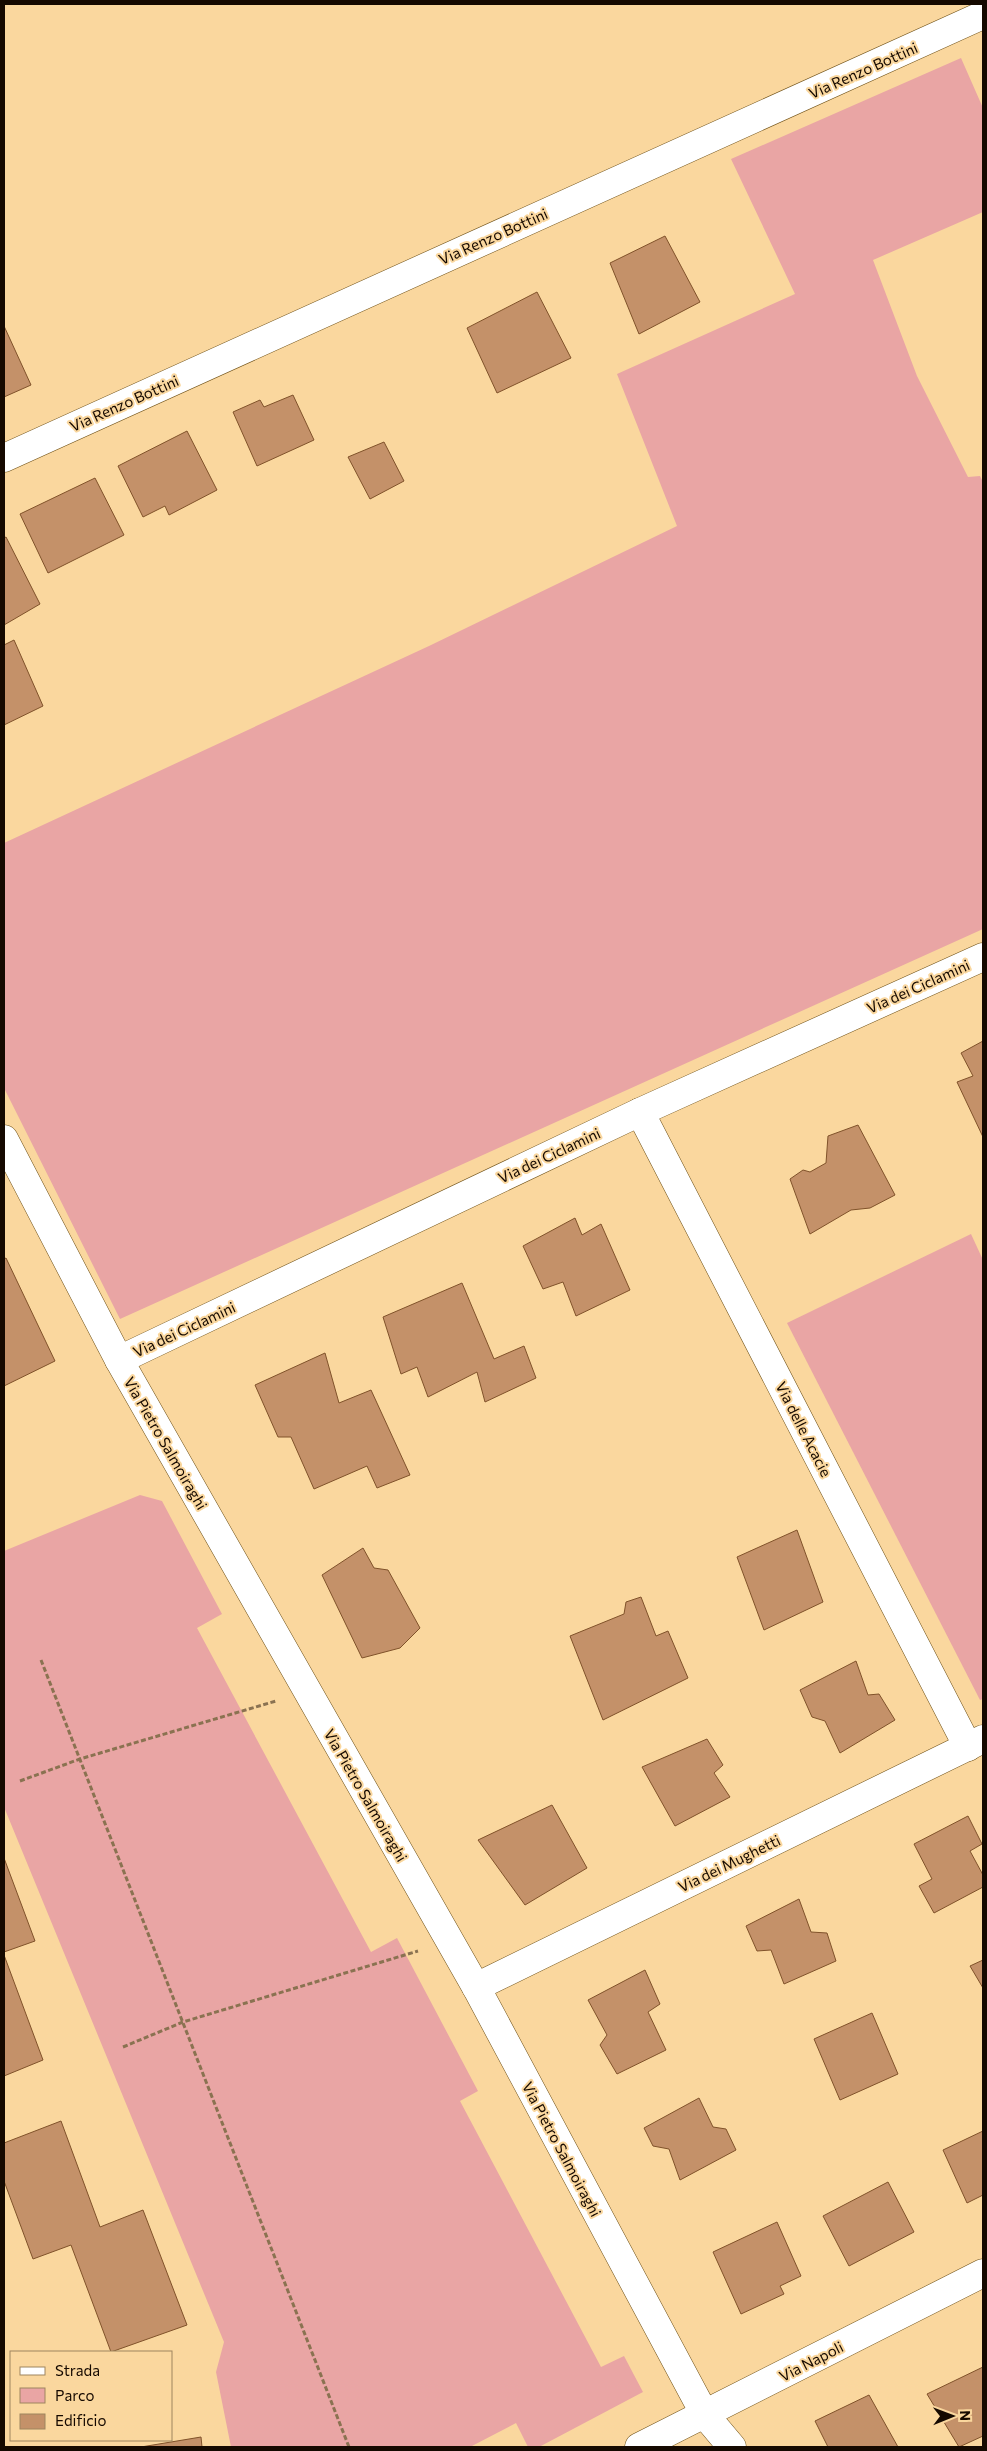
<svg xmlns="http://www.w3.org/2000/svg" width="987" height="2451" viewBox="0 0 987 2451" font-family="Commissioner,sans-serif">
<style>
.green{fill:#e9a5a4}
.building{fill:#c49169;stroke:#80522a}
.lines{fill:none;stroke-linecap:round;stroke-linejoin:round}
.minor-casing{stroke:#6f5117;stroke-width:29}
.path{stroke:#8a7251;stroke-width:3;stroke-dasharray:5 2.5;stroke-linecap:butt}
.minor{stroke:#fff;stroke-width:28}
.labels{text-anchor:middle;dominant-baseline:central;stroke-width:4;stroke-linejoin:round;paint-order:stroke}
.street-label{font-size:15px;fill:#150900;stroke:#fad79e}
</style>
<rect width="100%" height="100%" fill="#fad79e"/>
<g class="green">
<polygon points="961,58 983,108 983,212 873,260 917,376 968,477 980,476 983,482 983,929 120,1319 4,1088 4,843 429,646 677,526 617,374 795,294 731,159"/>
<polygon points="971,1234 983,1260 983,1699 980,1700 787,1323"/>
<polygon points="140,1495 162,1501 222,1614 197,1628 371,1952 397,1938 478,2091 460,2101 601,2367 624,2356 643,2392 539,2447 528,2447 516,2423 470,2447 231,2447 216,2372 224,2342 4,1807 4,1551"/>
</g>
<g class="building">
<polygon points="665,236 700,302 639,334 610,263"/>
<polygon points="537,292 571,358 497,393 467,328"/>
<polygon points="4,326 31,385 4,397"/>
<polygon points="293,395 314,440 257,466 233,412 260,400 264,407"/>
<polygon points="187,431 217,490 169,515 165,506 143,517 118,466"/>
<polygon points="384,442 404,481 370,499 348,457"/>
<polygon points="95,478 124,535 48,573 20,514"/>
<polygon points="6,537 40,604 4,625 4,538"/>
<polygon points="14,640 43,706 4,725 4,645"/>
<polygon points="983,1041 983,1137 957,1082 973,1076 961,1053"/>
<polygon points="858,1125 895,1195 870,1208 851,1210 810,1234 790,1179 803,1170 810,1172 826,1163 828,1136"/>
<polygon points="575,1218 582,1235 601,1224 630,1290 576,1316 563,1282 543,1289 523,1246"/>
<polygon points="6,1258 55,1361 4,1386 4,1259"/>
<polygon points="462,1283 494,1359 524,1346 536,1378 485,1402 477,1372 428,1397 417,1367 401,1374 383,1317"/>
<polygon points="325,1353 339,1403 371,1390 410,1475 377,1488 367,1466 314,1489 291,1437 278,1437 255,1385"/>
<polygon points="797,1530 823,1602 764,1630 737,1557"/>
<polygon points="363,1548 374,1568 388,1570 420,1628 400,1648 362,1658 322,1575"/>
<polygon points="641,1597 656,1636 668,1631 688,1678 603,1720 570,1636 624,1614 626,1602"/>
<polygon points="856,1661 868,1695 879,1694 895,1720 840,1753 825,1721 812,1717 800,1690"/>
<polygon points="707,1739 723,1765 714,1773 730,1797 675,1826 642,1767"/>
<polygon points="552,1805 587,1868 525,1905 478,1840"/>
<polygon points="968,1816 982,1844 970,1851 983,1875 983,1887 934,1913 919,1886 932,1879 914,1844"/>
<polygon points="4,1858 35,1941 4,1952"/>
<polygon points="799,1899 811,1932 827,1933 836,1961 784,1984 771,1950 757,1951 746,1926"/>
<polygon points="4,1955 43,2060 4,2076"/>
<polygon points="983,1960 983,1988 970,1966"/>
<polygon points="645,1970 660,2004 648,2012 666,2050 617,2074 600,2045 607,2035 588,2000"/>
<polygon points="872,2013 898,2074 840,2100 814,2039"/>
<polygon points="699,2098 713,2127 726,2129 736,2150 680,2180 669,2149 653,2146 644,2128"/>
<polygon points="61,2121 100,2227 143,2210 187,2325 111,2352 71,2245 33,2259 4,2181 4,2143"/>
<polygon points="983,2131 983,2195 967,2203 943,2150"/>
<polygon points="888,2182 914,2232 849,2266 823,2216"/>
<polygon points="777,2222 801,2276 780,2286 784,2294 741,2314 713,2252"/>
<polygon points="983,2367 983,2436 959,2447 927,2394"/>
<polygon points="869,2395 898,2447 828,2447 815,2421"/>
<polygon points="201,2437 202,2447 141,2447"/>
</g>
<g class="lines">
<defs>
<g id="minor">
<polyline points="4,458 983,15"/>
<polyline points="640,1112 968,1747"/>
<polyline points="4,1139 119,1360 476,1987 705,2415 732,2447"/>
<polyline points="119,1360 640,1112 983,957"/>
<polyline points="476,1987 983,1739"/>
<polyline points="639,2447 983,2273"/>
</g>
</defs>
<use href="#minor" class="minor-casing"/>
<g class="path">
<polyline points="41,1660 349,2447"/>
<polyline points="20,1781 80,1759 276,1701"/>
<polyline points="123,2047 183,2022 418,1951"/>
</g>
<use href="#minor" class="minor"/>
</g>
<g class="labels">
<g class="street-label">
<text transform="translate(863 70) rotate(-24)">Via Renzo Bottini</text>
<text transform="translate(493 236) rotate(-24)">Via Renzo Bottini</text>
<text transform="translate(124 403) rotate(-24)">Via Renzo Bottini</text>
<text transform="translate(918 986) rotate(-24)">Via dei Ciclamini</text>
<text transform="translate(549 1155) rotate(-25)">Via dei Ciclamini</text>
<text transform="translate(184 1329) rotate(-25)">Via dei Ciclamini</text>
<text transform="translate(804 1429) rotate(63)">Via delle Acacie</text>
<text transform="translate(166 1443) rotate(60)">Via Pietro Salmoiraghi</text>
<text transform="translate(366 1795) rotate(60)">Via Pietro Salmoiraghi</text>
<text transform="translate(729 1863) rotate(-26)">Via dei Mughetti</text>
<text transform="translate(562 2149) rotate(62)">Via Pietro Salmoiraghi</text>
<text transform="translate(811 2361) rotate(-27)">Via Napoli</text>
</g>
</g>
<rect width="987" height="2451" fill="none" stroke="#150900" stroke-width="10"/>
<rect x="10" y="2351" width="162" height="90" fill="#fad79e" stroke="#9e855f"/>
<rect x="20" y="2367" width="25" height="8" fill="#ffffff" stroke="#9e855f"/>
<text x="55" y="2376" font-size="15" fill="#150900">Strada</text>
<rect x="20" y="2388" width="25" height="15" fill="#e9a5a4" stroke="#9e855f"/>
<text x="55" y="2401" font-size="15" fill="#150900">Parco</text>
<rect x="20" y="2414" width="25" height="15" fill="#c49169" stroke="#9e855f"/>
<text x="55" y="2426" font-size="15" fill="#150900">Edificio</text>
<g transform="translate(952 2416) rotate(89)" stroke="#fad79e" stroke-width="4" paint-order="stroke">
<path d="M0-4L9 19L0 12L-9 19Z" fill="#150900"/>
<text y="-8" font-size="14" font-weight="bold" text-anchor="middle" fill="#150900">N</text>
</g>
</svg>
